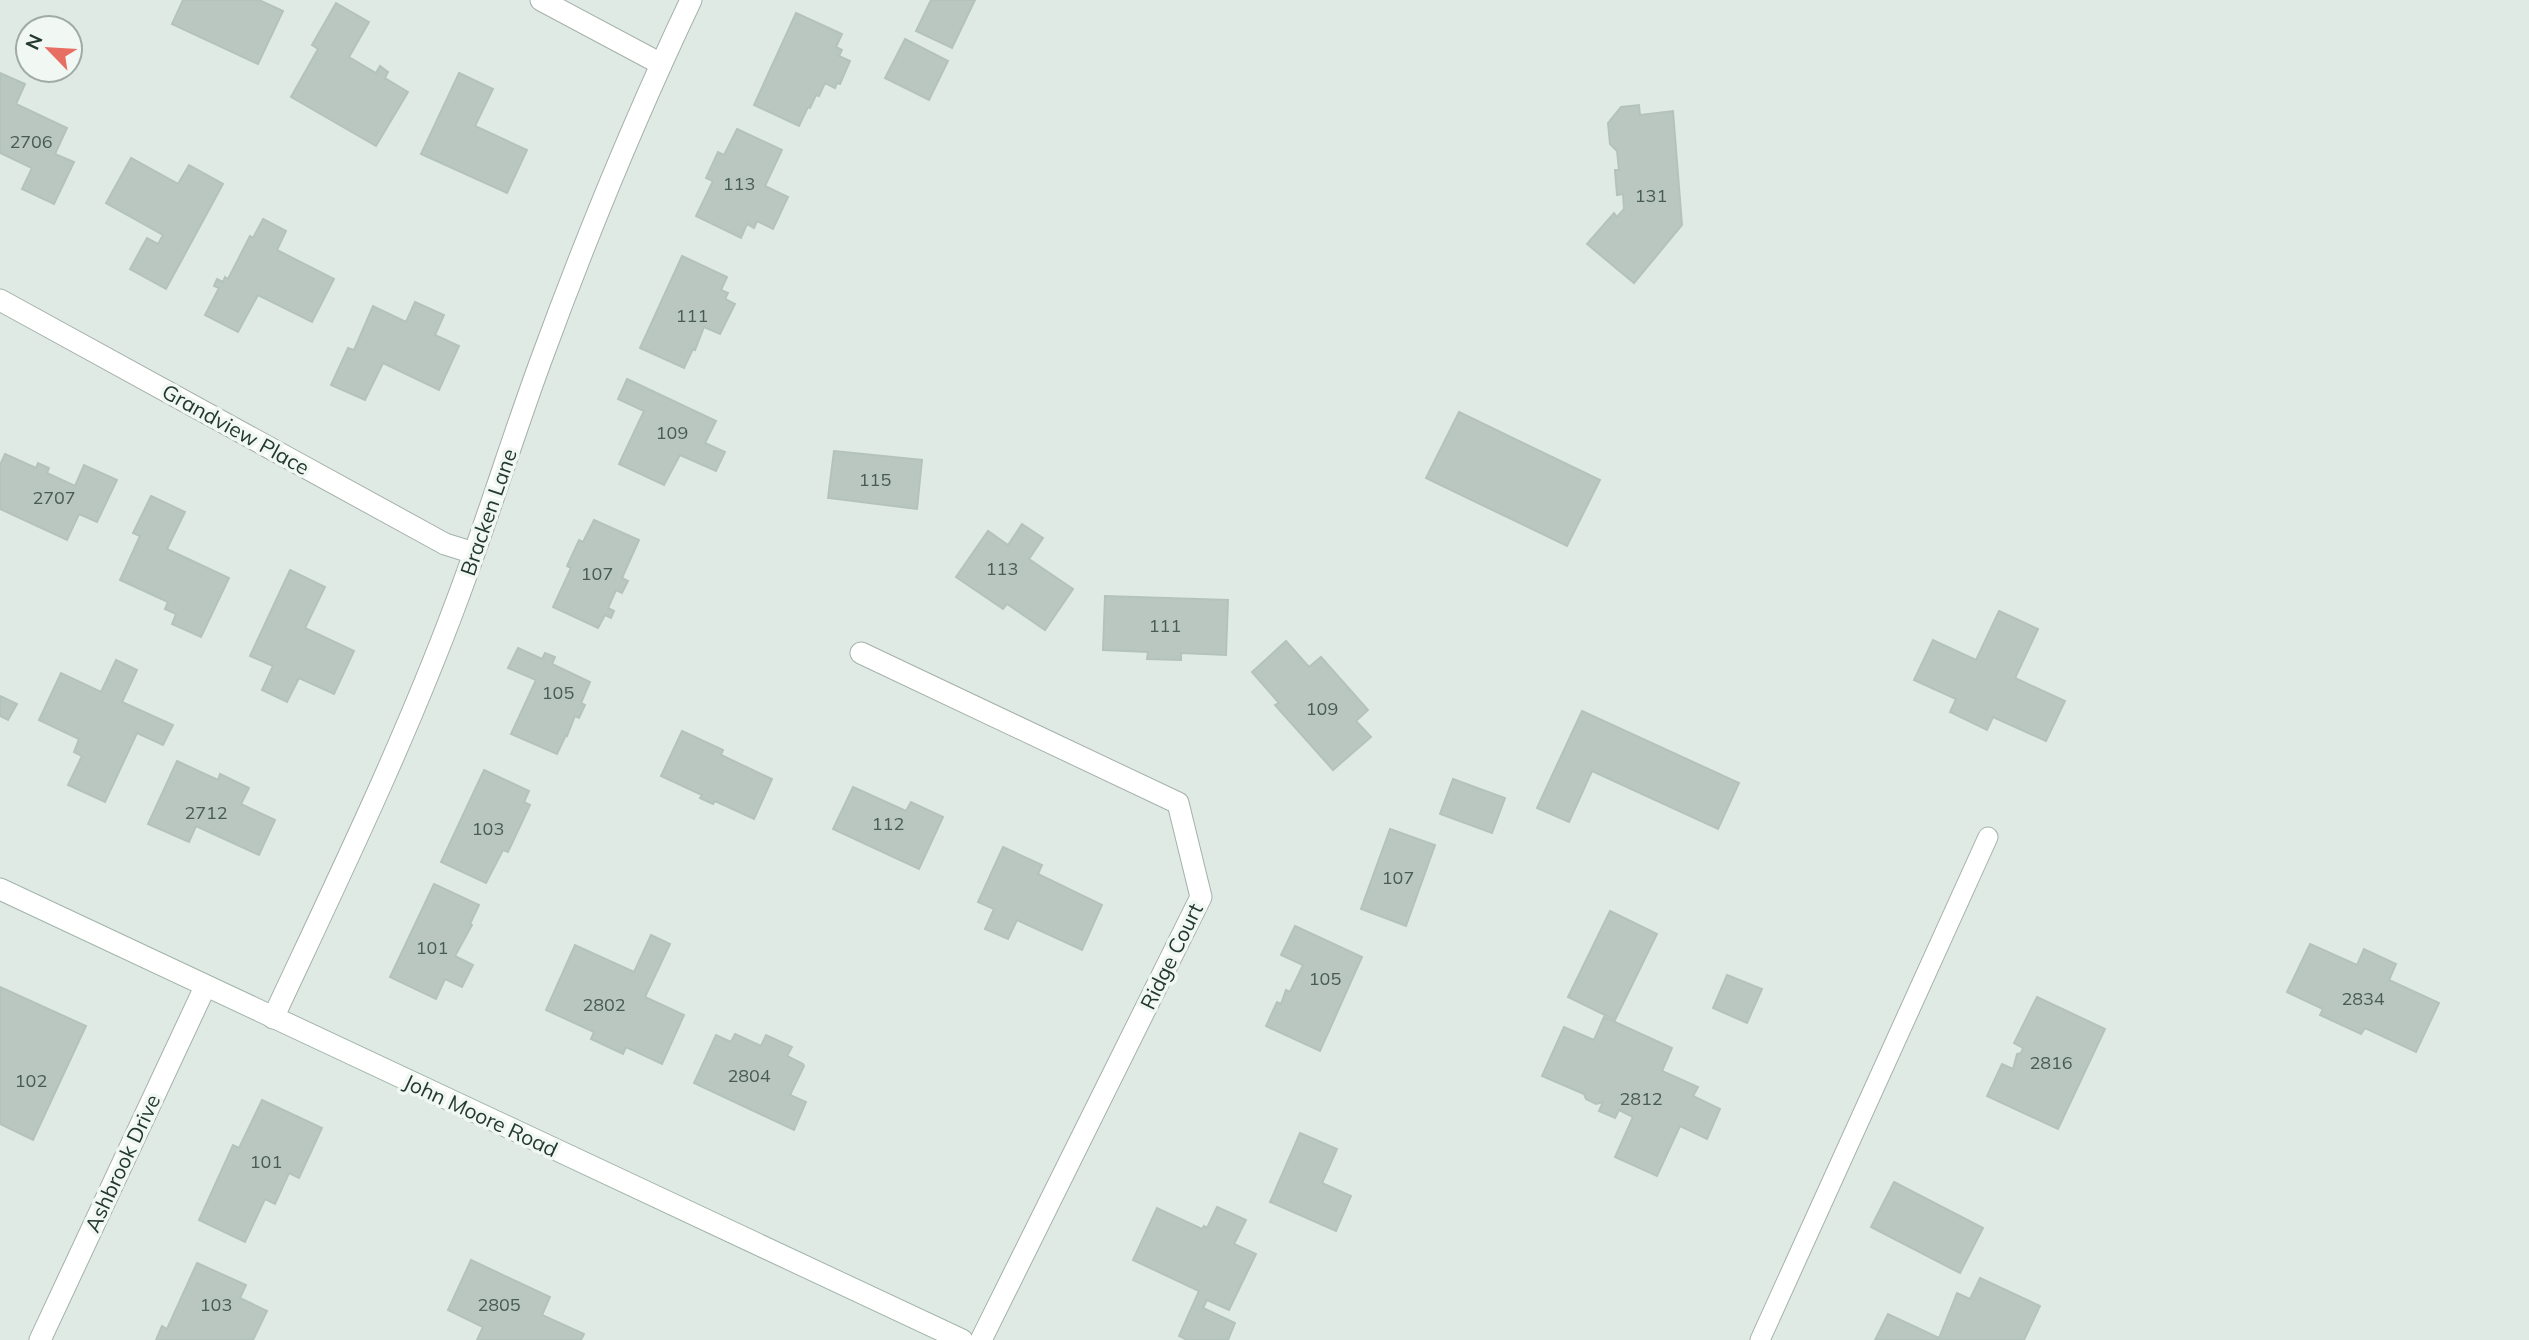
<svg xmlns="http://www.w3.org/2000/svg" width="2529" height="1340" viewBox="0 0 2529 1340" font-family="Mulish,sans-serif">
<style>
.building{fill:#b9c7c0;stroke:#b4c3ba;stroke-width:2}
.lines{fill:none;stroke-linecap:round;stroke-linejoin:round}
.lane-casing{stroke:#a4b1aa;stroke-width:21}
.street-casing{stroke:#a4b1aa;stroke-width:23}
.secondary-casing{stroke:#a1b5aa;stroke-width:23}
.lane{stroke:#fff;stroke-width:19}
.street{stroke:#fff;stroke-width:21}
.secondary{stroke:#fff;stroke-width:21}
.labels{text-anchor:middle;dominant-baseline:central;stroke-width:7;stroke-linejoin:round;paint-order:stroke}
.number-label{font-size:18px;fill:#485c53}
.street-label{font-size:21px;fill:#23392f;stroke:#f1f7f3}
</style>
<rect width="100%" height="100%" fill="#e0eae4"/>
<g class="building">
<polygon points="183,0 259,0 283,11 258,64 172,24"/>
<polygon points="931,0 975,0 952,48 916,31"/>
<polygon points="336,3 369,22 349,57 376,73 380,66 388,72 385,78 408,92 376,146 291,97 318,49 312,45"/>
<polygon points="796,13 842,34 836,47 842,50 839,56 850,61 840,84 837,83 835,88 825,83 819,96 816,95 810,108 808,107 799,126 754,105"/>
<polygon points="905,39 948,61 929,100 885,78"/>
<polygon points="0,73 25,84 16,104 67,128 55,154 74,162 54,204 22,189 32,168 0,153"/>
<polygon points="459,73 493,89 475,126 527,150 507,193 421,154"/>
<polygon points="1639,105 1640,115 1673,111 1682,225 1634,283 1587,244 1614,213 1617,217 1624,209 1623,194 1617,195 1615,170 1619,170 1617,151 1610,144 1608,123 1621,107"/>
<polygon points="737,129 782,150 765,186 788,197 773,229 757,221 754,228 747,224 741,238 696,216 713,181 706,178 718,152 724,155"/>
<polygon points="131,158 178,184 189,165 223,184 166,289 130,269 147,238 158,244 163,235 106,203"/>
<polygon points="263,219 286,231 277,250 334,279 312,322 258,295 238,332 205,315 219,288 214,286 217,279 223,282 225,277 228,279 250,236 253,238"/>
<polygon points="682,256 727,277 721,290 728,293 725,299 735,304 720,334 704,327 695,350 693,349 684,368 640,348"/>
<polygon points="415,302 444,315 435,335 459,346 439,390 383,363 365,400 331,385 348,348 354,350 373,306 406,322"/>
<polygon points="627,379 716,421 705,443 725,452 716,471 680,455 664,485 619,464 644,411 618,399"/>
<polygon points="1459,412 1600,480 1567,546 1426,478"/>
<polygon points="834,451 922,460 917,509 828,498"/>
<polygon points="5,454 36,468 38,463 49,468 47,473 75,486 84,465 117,480 97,522 79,514 67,540 0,509 0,465"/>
<polygon points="151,496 185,512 167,549 229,578 201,637 172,624 176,614 165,609 168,602 120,580 140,536 133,533"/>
<polygon points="594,520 639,540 622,578 628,581 622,593 616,590 608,608 614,611 611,618 605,615 598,628 553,607 571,568 567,566 579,540 583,542"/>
<polygon points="1022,524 1043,538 1029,559 1073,589 1045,630 1007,604 1003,609 956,577 988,531 1008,545"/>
<polygon points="290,570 325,587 305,628 354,651 334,694 299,678 287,702 262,690 273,666 250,656"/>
<polygon points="1105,596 1228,600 1226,655 1181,653 1181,660 1147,659 1148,652 1103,650"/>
<polygon points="1999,611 2038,629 2015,678 2065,701 2046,741 1993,717 1987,730 1950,712 1956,699 1914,680 1933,640 1976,660"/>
<polygon points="1286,641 1309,667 1321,657 1368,710 1356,721 1371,737 1333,770 1275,705 1279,703 1252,672"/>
<polygon points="518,648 542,659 545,653 555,657 552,664 590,682 581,703 585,705 579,718 575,716 567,736 566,735 557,754 511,734 536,680 508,668"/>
<polygon points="116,660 137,670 122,702 173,725 163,745 137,733 105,802 68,785 82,756 74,752 79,739 39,720 61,673 101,692"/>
<polygon points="0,696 17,704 8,720 0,716"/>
<polygon points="1582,711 1739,783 1718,829 1592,771 1569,822 1537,808"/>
<polygon points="682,731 723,750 721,755 772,779 754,819 715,801 713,804 700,798 702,795 661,776"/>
<polygon points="177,761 218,780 220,774 249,788 241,804 275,820 259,855 196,826 189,842 148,824"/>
<polygon points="484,770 529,791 524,802 530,805 508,852 503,850 486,883 441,862"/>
<polygon points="1453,779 1505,798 1492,833 1440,814"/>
<polygon points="853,787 906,811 911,802 943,817 919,869 833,829"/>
<polygon points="1390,829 1435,845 1406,926 1361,909"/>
<polygon points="1003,847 1042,865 1038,874 1102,905 1082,950 1017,920 1008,939 985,929 994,909 978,902"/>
<polygon points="434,884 479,905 470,924 472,925 455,956 473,965 462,987 445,979 436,999 390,977"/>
<polygon points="1610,911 1657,934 1615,1020 1568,997"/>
<polygon points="1295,926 1362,957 1320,1051 1266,1026 1277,1002 1281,1004 1286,990 1290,992 1303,965 1281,955"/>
<polygon points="651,935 670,944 645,997 684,1015 662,1064 626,1047 623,1054 591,1039 594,1032 546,1010 575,945 634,972"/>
<polygon points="2310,944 2357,965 2364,949 2396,964 2389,980 2439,1003 2416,1052 2365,1028 2361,1034 2320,1015 2323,1009 2287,992"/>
<polygon points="1727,975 1762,989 1747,1023 1713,1008"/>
<polygon points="0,987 86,1026 33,1140 0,1124"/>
<polygon points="2037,997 2105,1029 2058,1129 1987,1096 2002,1064 2013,1069 2017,1054 2021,1053 2023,1048 2014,1043"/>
<polygon points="1604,1017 1672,1048 1662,1071 1698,1087 1693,1096 1720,1109 1707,1139 1680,1126 1657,1176 1615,1157 1633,1117 1619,1110 1615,1118 1599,1111 1603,1102 1596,1104 1586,1099 1584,1094 1542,1076 1564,1027 1594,1040"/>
<polygon points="735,1034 761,1046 766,1035 792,1047 787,1056 803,1064 804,1066 790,1095 806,1102 794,1130 694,1083 716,1035 731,1042"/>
<polygon points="262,1100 322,1128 299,1178 289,1173 275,1204 265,1199 245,1242 199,1220 233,1145 239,1148"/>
<polygon points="1300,1133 1337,1149 1322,1183 1351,1196 1336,1231 1270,1202"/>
<polygon points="1894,1182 1983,1228 1960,1273 1871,1227"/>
<polygon points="1217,1207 1246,1220 1234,1244 1256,1254 1229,1310 1207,1300 1203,1308 1235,1323 1228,1340 1187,1340 1179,1336 1199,1291 1133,1260 1157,1208 1202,1229 1204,1226 1207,1228"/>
<polygon points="471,1260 550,1297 542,1315 584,1334 581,1340 477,1340 483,1327 448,1310"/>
<polygon points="197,1263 246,1285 240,1298 267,1311 253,1340 156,1340 162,1326 167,1329"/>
<polygon points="1980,1278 2040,1306 2024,1340 1875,1340 1888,1314 1939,1338 1957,1293 1970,1299"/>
</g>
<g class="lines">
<defs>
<polyline id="lane" points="1760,1340 1988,837"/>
<g id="street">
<polyline points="541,0 661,64"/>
<polyline points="0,300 445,544 474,553"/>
<polyline points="861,653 1178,803 1201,897 981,1340"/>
<path d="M273,1018C337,881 403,745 456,603C486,524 511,442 540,363C585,240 635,118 691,0"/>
<polyline points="40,1340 205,987"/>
</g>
<polyline id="secondary" points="0,889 962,1340"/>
</defs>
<use href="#lane" class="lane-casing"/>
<use href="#street" class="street-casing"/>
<use href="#secondary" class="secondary-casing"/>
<use href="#lane" class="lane"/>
<use href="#street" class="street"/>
<use href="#secondary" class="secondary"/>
</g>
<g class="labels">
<g class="number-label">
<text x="31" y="141">2706</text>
<text x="739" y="183">113</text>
<text x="1651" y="195">131</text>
<text x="692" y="315">111</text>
<text x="672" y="432">109</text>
<text x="875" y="479">115</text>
<text x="54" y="497">2707</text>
<text x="1002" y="568">113</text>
<text x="597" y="573">107</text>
<text x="1165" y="625">111</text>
<text x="558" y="692">105</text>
<text x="1322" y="708">109</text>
<text x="206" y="812">2712</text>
<text x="888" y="823">112</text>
<text x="488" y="828">103</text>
<text x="1398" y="877">107</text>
<text x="432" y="947">101</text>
<text x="1325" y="978">105</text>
<text x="2363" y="998">2834</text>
<text x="604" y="1004">2802</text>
<text x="2051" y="1062">2816</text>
<text x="749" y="1075">2804</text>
<text x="31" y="1080">102</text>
<text x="1641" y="1098">2812</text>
<text x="266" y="1161">101</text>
<text x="216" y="1304">103</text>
<text x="499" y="1304">2805</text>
</g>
<g class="street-label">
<text transform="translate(236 429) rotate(29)">Grandview Place</text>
<text transform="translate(488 512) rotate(-71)">Bracken Lane</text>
<text transform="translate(1171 956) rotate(-64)">Ridge Court</text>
<text transform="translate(481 1115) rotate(25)">John Moore Road</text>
<text transform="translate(122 1163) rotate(-65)">Ashbrook Drive</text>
</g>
</g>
<g transform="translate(49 49) rotate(295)"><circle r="33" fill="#f1f7f3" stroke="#9faba5" stroke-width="2"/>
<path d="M0-5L12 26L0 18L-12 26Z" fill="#e66e62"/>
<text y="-10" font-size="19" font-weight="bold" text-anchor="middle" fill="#23392f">N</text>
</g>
</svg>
